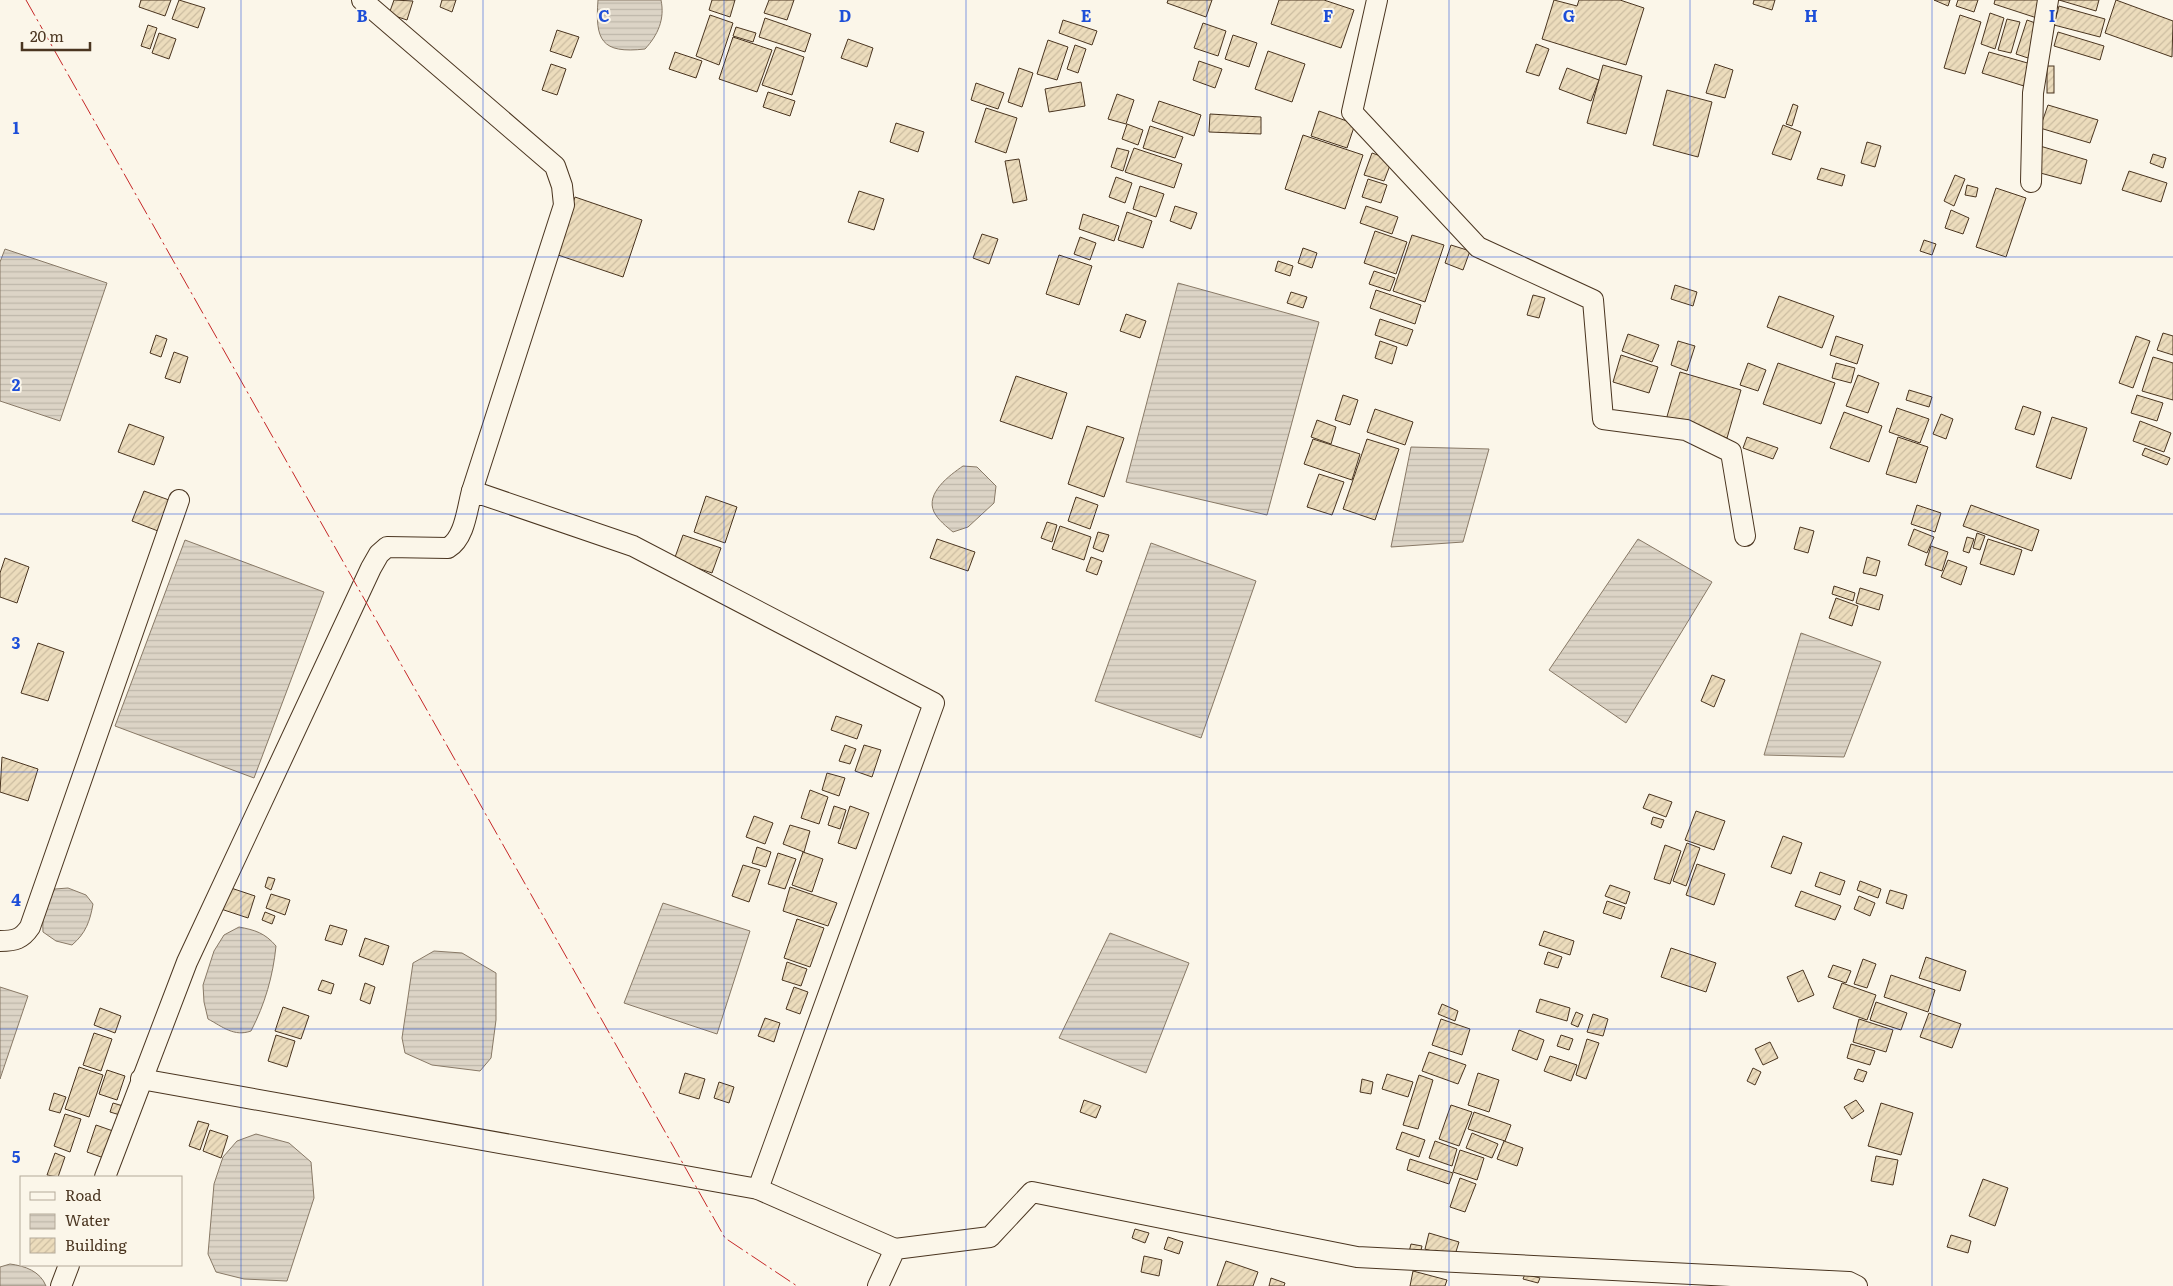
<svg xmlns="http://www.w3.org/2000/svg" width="2173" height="1286" viewBox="0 0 2173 1286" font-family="Literata,serif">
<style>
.water{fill:url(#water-rules);stroke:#887966}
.building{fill:url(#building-hatch);stroke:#4a3520}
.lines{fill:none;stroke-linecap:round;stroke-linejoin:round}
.minor-casing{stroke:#4a3520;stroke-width:22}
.minor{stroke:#fbf6e9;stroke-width:20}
.power{stroke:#c62828;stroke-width:1;stroke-dasharray:18 4 2.5 4;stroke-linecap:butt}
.grid{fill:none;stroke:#1d4ed8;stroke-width:1;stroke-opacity:0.55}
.grid-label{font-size:16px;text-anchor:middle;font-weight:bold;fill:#1d4ed8;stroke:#fbf6e9;stroke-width:4;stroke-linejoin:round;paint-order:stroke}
</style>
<defs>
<pattern id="water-rules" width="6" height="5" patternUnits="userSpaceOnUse" patternTransform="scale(1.25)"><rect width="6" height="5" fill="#dcd4c6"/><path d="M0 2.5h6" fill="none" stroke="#beb7aa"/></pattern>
<pattern id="building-hatch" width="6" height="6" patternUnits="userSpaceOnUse" patternTransform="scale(1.25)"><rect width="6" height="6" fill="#ecdcbc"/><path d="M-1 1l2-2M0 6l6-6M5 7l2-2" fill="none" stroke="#ccbda1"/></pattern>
</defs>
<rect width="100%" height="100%" fill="#fbf6e9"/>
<g class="water">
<path d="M598,0H661C665,19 658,35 645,49C601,54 595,40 598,0Z"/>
<polygon points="5,249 107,283 60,421 0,401 0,262"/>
<polygon points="1178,283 1319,322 1267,515 1126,482"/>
<polygon points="1411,447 1489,449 1463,542 1391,547"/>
<path d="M963,466L977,467L996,486L994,503L968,527L953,532C947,527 938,520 934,512C925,493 950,475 963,466Z"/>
<polygon points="1638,539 1712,582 1626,723 1549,670"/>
<polygon points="185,540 324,592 254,778 115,726"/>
<polygon points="1151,543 1256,581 1201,738 1095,701"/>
<polygon points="1801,633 1881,662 1844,757 1764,755"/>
<path d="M68,888L86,895L93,904C90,921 86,933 72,945L56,941L43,932C42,917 45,901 55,889Z"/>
<polygon points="663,903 750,931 717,1034 624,1003"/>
<path d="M239,927C255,930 265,933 276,946C273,976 265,1004 251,1031C234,1037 223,1027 208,1019L204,1002L203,985L214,951L224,935Z"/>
<polygon points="1110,933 1189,963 1146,1073 1059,1038"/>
<polygon points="434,951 462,953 496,973 496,1020 491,1058 480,1071 432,1065 405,1053 402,1038 413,963"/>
<polygon points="0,987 28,996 0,1079"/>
<polygon points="256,1134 289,1143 311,1162 314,1198 287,1281 244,1279 216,1272 208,1254 214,1184 223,1157 237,1141"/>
<path d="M10,1264C25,1266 40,1271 46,1286H0V1267Z"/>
</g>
<g class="building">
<polygon points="141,0 171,0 165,16 139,7"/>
<polygon points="179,0 205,8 198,28 172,19"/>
<polygon points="394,0 413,1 407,20 389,14"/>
<polygon points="442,0 456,0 452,12 440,7"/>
<polygon points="712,0 735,0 730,17 709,10"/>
<polygon points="769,0 794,0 787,20 764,13"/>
<polygon points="1168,0 1212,0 1206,17 1167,3"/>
<polygon points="1279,0 1324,0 1354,10 1341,48 1271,24"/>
<polygon points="1554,0 1577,6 1579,0 1620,0 1644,8 1626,65 1542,39"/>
<polygon points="1754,0 1775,0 1772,10 1753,4"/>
<polygon points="1934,0 1950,0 1948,6"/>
<polygon points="1958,0 1978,0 1974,12 1956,6"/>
<polygon points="1995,0 2046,0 2040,19 1994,4"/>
<polygon points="2059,0 2099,0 2096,11"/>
<polygon points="2116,0 2173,21 2172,57 2105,33"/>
<polygon points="2059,6 2105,19 2100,37 2054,25"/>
<polygon points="1990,13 2004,18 1995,49 1981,44"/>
<polygon points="710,15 733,23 719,65 696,56"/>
<polygon points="1960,15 1981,22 1965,74 1944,68"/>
<polygon points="765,18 811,34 805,52 759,37"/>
<polygon points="2007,19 2020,22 2011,53 1998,50"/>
<polygon points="1063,20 1097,31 1092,45 1059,33"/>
<polygon points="2027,20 2041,25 2031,59 2016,54"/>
<polygon points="1203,23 1226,31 1218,56 1194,48"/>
<polygon points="148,25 157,28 150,49 141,46"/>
<polygon points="736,27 756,33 753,42 733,36"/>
<polygon points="557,30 579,37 571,58 550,51"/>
<polygon points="2058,32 2104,46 2100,60 2054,46"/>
<polygon points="159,33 176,39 169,59 152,53"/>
<polygon points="1233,35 1257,43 1249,67 1225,59"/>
<polygon points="733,37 772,50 757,92 719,79"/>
<polygon points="848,39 873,48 867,67 841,58"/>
<polygon points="1048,40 1068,47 1057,80 1037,74"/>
<polygon points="1536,44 1549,49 1539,76 1526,72"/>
<polygon points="1075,45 1086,49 1078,73 1067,69"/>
<polygon points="776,47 804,57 792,95 762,85"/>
<polygon points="1268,51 1305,64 1292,102 1255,89"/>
<polygon points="675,52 702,61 696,78 669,69"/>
<polygon points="1989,52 2031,64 2024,86 1982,73"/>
<polygon points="1199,61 1222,69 1215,88 1193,80"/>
<polygon points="551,64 566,69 557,95 542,90"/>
<polygon points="1715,64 1733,70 1725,98 1706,93"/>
<polygon points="1603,65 1642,76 1626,134 1587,123"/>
<rect x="2047" y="66" width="7" height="27"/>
<polygon points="1019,68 1033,73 1022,107 1008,102"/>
<polygon points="1567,68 1599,80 1591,101 1559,89"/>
<polygon points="1081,82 1085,106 1049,112 1045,89"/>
<polygon points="976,83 1004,93 998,109 971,100"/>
<polygon points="1667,90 1712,102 1698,157 1653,145"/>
<polygon points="768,92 795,101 790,116 763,107"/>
<polygon points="1117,94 1134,100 1126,124 1108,119"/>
<polygon points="1159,101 1201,115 1194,136 1152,121"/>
<polygon points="1793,104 1798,106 1792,126 1786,124"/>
<polygon points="2048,105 2098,120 2090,143 2040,128"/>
<polygon points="986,108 1017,118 1006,153 975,142"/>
<polygon points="1319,111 1355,124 1347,148 1311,136"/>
<polygon points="1210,114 1261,117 1261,134 1209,132"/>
<polygon points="896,123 924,132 918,152 890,142"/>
<polygon points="1127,124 1143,130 1138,145 1122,139"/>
<polygon points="1783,125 1801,132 1791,160 1772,154"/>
<polygon points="1150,126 1183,137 1175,158 1143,148"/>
<polygon points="1303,135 1363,155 1345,209 1285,189"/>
<polygon points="1867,142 1881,146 1875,167 1861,163"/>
<polygon points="2040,146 2087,160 2081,184 2033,171"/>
<polygon points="1117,148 1129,151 1123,171 1111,167"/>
<polygon points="1134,148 1182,164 1174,188 1125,172"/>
<polygon points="1372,153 1392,160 1384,181 1364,175"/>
<polygon points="2153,154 2166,158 2163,168 2150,163"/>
<polygon points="1019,159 1027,200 1013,203 1005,161"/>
<polygon points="1821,168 1845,175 1842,186 1817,179"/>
<polygon points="2129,171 2167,183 2161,202 2122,190"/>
<polygon points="1955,175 1965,179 1954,206 1944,201"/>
<polygon points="1116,177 1132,183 1125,203 1109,197"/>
<polygon points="1368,179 1387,185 1381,203 1362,197"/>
<polygon points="1967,185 1978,188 1976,197 1965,195"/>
<polygon points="1140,186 1164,194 1156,217 1133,209"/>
<polygon points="1996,188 2026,198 2006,257 1976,247"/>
<polygon points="859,191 884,199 874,230 848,222"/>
<polygon points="575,197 642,220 623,277 555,254"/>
<polygon points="1175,206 1197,213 1191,229 1170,221"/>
<polygon points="1366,206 1398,217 1392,234 1360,223"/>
<polygon points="1951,210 1969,218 1963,234 1945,228"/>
<polygon points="1127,212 1152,221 1143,248 1118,240"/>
<polygon points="1083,214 1119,226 1114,241 1079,229"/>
<polygon points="1375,231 1407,242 1396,274 1364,263"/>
<polygon points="982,234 998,239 989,264 973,258"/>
<polygon points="1412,235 1444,245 1425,302 1393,291"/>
<polygon points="1080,237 1096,243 1090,260 1074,254"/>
<polygon points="1924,240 1936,244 1932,255 1920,251"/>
<polygon points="1451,245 1470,251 1463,270 1445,263"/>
<polygon points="1303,248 1317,253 1312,268 1298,263"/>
<polygon points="1059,255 1092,266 1079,305 1046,294"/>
<polygon points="1278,261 1293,266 1290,276 1275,271"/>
<polygon points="1374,271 1395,278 1390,291 1369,284"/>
<polygon points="1675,285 1697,292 1693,306 1671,299"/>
<polygon points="1376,290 1421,305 1415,324 1370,308"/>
<polygon points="1291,292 1307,297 1303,308 1287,303"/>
<polygon points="1533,295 1545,298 1539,318 1527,315"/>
<polygon points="1779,296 1834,316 1822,348 1767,327"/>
<polygon points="1126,314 1146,321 1140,338 1120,331"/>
<polygon points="1380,319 1413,330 1407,346 1375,335"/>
<polygon points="2163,333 2173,336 2173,355 2157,350"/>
<polygon points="1628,334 1659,345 1652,362 1622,351"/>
<polygon points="156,335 167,339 161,357 150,353"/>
<polygon points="1836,336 1863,345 1857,364 1830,355"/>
<polygon points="2136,336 2150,341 2133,388 2119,383"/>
<polygon points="1380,341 1397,347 1392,364 1375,358"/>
<polygon points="1678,341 1695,346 1687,371 1671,365"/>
<polygon points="174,352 188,357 180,383 165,378"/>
<polygon points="1621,355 1658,367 1649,393 1613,382"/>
<polygon points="2153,357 2173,363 2173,400 2142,391"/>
<polygon points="1748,363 1766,370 1758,391 1740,385"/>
<polygon points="1778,363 1835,383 1821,424 1763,404"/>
<polygon points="1836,363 1855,368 1851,383 1832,378"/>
<polygon points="1680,372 1741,390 1727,438 1666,420"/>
<polygon points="1858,375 1879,383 1868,413 1846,406"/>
<polygon points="1016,376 1067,393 1052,439 1000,421"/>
<polygon points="1909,390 1932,397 1929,407 1906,400"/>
<polygon points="1343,395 1358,400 1350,425 1335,420"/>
<polygon points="2137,395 2163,403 2157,421 2131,413"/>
<polygon points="2023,406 2041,412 2034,435 2015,429"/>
<polygon points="1897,408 1929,419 1920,443 1889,432"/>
<polygon points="1375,409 1413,422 1405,445 1367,432"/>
<polygon points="1844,412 1882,426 1869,462 1830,448"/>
<polygon points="1941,414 1953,419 1946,439 1933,434"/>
<polygon points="2052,417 2087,428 2071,479 2036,467"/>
<polygon points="1317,420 1336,427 1331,444 1311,437"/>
<polygon points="2140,421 2171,433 2164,452 2133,441"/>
<polygon points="129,424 164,437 154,465 118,452"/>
<polygon points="1087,426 1124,438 1104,497 1068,484"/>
<polygon points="1747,437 1778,448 1773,459 1743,448"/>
<polygon points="1898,437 1928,447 1916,483 1886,474"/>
<polygon points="1313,439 1360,454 1352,480 1304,464"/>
<polygon points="1367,439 1399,449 1375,520 1343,509"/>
<polygon points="2145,448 2170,458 2167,465 2142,455"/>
<polygon points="1319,474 1344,482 1332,515 1307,507"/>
<polygon points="144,491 169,500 158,531 132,521"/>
<polygon points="706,496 737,507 725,543 694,532"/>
<polygon points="1076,497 1098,505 1090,529 1068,521"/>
<polygon points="1917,505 1941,513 1935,532 1911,524"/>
<polygon points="1971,505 2039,530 2032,551 1963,526"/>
<polygon points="1047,522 1057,525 1052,542 1041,538"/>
<polygon points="1060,526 1091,537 1084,560 1052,549"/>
<polygon points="1800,527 1814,531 1808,553 1794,549"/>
<polygon points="1914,529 1934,537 1927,553 1908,545"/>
<polygon points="1098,532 1109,535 1103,552 1093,548"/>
<polygon points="1977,533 1985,536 1980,550 1973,548"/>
<polygon points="683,535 721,548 712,573 674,560"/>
<polygon points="1967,537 1974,539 1969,553 1963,551"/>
<polygon points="937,539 975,552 968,571 930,558"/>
<polygon points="1988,539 2022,550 2014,575 1980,564"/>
<polygon points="1931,546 1948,552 1942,571 1925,565"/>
<polygon points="1091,557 1102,561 1097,575 1086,571"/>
<polygon points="1867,557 1880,561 1876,576 1863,573"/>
<polygon points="5,558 29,567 17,603 0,597 0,573"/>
<polygon points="1948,560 1967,567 1961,585 1941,577"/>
<polygon points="1834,586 1855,593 1853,601 1832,594"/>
<polygon points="1860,588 1883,595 1879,610 1856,603"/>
<polygon points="1836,598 1858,606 1852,626 1829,618"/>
<polygon points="38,643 64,652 48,701 21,693"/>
<polygon points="1712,675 1725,680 1714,707 1701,701"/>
<polygon points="836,716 862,725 857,739 831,730"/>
<polygon points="845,745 856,749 850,764 839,761"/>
<polygon points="864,745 881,750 872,777 855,771"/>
<polygon points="2,757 38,769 28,801 0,792"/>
<polygon points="827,773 845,778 839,796 822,790"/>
<polygon points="810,790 828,797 819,824 801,818"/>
<polygon points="1649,794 1672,802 1666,817 1643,808"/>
<polygon points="834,806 846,810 840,829 828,825"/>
<polygon points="850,806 869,813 856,849 838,843"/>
<polygon points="1696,811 1725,821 1714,850 1685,840"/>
<polygon points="754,816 773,823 765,844 746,837"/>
<polygon points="1653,817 1664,820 1661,828 1651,824"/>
<polygon points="790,825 810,831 804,852 783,844"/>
<polygon points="1783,836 1802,843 1791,874 1771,867"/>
<polygon points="1687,843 1700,848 1686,886 1673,881"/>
<polygon points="1665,845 1681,851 1670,884 1654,879"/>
<polygon points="757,847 771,852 766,867 752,863"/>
<polygon points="803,852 823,859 812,892 792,885"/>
<polygon points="778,853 796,859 785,889 768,884"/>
<polygon points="1697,864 1725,874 1714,905 1686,895"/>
<polygon points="743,865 760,870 749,902 732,896"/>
<polygon points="1820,872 1845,881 1840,895 1815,886"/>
<polygon points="268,877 275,879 271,890 265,887"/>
<polygon points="1860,881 1881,889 1878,898 1857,890"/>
<polygon points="1610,885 1630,892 1626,904 1605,896"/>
<polygon points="228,887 255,896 248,918 221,909"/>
<polygon points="790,887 837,903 828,926 783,911"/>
<polygon points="1890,890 1907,895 1903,909 1886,903"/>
<polygon points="1801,891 1841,906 1835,920 1795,906"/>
<polygon points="271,894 290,900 285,915 266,908"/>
<polygon points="1859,896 1875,903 1870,916 1854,909"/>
<polygon points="1607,901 1625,907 1621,919 1603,913"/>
<polygon points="265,912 275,916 272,924 262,920"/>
<polygon points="797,919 824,928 810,967 784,958"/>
<polygon points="330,925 347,930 342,945 325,940"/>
<polygon points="1544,931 1574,941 1570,955 1539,945"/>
<polygon points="365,938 389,946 383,965 359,956"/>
<polygon points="1671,948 1716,963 1706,992 1661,977"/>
<polygon points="1548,952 1562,957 1558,968 1544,964"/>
<polygon points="1926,957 1966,971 1960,991 1919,978"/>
<polygon points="1863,959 1876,964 1867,988 1854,984"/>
<polygon points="787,962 807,969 801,986 782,980"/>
<polygon points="1833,965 1851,971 1846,983 1828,977"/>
<polygon points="1803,970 1814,995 1798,1002 1787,977"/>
<polygon points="1891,975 1935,990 1928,1012 1884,997"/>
<polygon points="322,980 334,984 331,994 318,990"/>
<polygon points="365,983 375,987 370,1004 360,1000"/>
<polygon points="1842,983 1876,995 1867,1020 1833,1008"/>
<polygon points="794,987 808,992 800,1014 786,1009"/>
<polygon points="1540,999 1570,1008 1567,1021 1536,1012"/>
<polygon points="1876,1002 1907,1013 1901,1030 1870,1020"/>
<polygon points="1442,1004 1458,1011 1455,1021 1438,1014"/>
<polygon points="283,1007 309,1016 301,1039 275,1031"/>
<polygon points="100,1008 121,1016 115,1033 94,1025"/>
<polygon points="1576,1012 1583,1015 1578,1027 1571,1024"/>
<polygon points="1929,1013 1961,1024 1952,1048 1920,1037"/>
<polygon points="1593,1014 1608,1019 1603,1036 1587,1032"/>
<polygon points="765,1018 780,1023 774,1042 758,1036"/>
<polygon points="1441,1019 1470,1029 1462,1055 1432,1045"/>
<polygon points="1859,1019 1893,1030 1886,1052 1853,1042"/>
<polygon points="1519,1030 1544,1040 1537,1060 1512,1050"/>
<polygon points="94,1033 112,1039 101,1071 83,1065"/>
<polygon points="276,1035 295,1041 287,1067 268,1061"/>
<polygon points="1561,1035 1573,1039 1569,1050 1557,1046"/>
<polygon points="1587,1039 1599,1043 1586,1079 1576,1075"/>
<polygon points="1770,1042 1778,1058 1763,1065 1755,1049"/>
<polygon points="1851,1044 1875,1051 1870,1065 1847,1058"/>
<polygon points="1429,1052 1466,1065 1458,1084 1422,1071"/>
<polygon points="1550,1056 1577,1065 1571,1081 1544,1071"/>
<polygon points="79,1067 103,1075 89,1117 65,1109"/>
<polygon points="1753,1068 1761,1072 1755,1085 1747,1081"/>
<polygon points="1858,1069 1867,1072 1863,1082 1854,1079"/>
<polygon points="107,1070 125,1076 117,1100 99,1094"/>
<polygon points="685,1073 705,1079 699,1099 679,1093"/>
<polygon points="1478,1073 1499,1080 1489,1112 1468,1105"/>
<polygon points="1387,1074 1413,1082 1408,1097 1382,1089"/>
<polygon points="1419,1075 1433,1080 1418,1129 1403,1125"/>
<polygon points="1362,1079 1373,1082 1371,1094 1360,1092"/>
<polygon points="719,1082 734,1087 729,1103 714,1098"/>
<polygon points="54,1093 66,1097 60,1113 49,1110"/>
<polygon points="1084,1100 1101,1106 1096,1118 1080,1112"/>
<polygon points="1856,1100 1864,1111 1852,1119 1844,1107"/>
<polygon points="113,1103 123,1106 120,1115 110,1112"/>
<polygon points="1881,1103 1913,1113 1901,1155 1868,1146"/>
<polygon points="1451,1105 1472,1112 1459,1146 1439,1139"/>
<polygon points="1474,1112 1511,1125 1505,1141 1468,1129"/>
<polygon points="65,1114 81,1119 70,1152 54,1146"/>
<polygon points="198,1121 209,1124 200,1150 189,1146"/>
<polygon points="96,1125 113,1131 104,1158 87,1152"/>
<polygon points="210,1130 228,1136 221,1158 203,1151"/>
<polygon points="1402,1132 1425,1140 1419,1157 1396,1149"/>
<polygon points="1472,1133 1498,1144 1492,1158 1466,1148"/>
<polygon points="1435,1141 1457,1149 1452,1166 1429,1158"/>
<polygon points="1504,1141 1523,1148 1517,1166 1497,1159"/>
<polygon points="1460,1150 1484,1158 1477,1180 1453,1172"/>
<polygon points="55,1153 65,1157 58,1177 47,1175"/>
<polygon points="1876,1156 1898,1160 1893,1185 1871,1181"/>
<polygon points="1410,1159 1453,1173 1449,1184 1407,1170"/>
<polygon points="1460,1178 1476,1184 1465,1212 1450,1207"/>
<polygon points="1983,1179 2008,1188 1995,1226 1969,1216"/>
<polygon points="1135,1229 1149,1233 1145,1243 1132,1238"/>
<polygon points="1429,1233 1459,1242 1454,1258 1425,1249"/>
<polygon points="1951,1235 1971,1241 1968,1253 1947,1247"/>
<polygon points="1168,1237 1183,1242 1179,1254 1164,1249"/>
<polygon points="1411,1244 1422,1246 1419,1259 1408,1256"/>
<polygon points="1144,1256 1162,1260 1159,1276 1141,1272"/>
<polygon points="1226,1261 1258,1272 1253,1286 1217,1286"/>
<polygon points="1413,1271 1447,1280 1445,1286 1410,1286"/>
<polygon points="1525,1274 1540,1278 1538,1283 1523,1279"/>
<polygon points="1271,1278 1285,1283 1284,1286 1269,1286"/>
</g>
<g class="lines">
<defs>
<g id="minor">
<polyline points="362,0 555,166 562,186 564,205 472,491"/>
<polyline points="1377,0 1352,112 1478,247 1593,300 1603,419 1686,430 1731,452 1745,536"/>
<polyline points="2031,182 2033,93 2048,0"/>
<path d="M0,941C15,941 22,939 30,927L179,500"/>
<polyline points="141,1079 758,1189 895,1249"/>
<path d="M105,1177L187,962L371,568L379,554L387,547L448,548C465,538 467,509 472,491L633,546L934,703L758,1189"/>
<polyline points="61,1286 69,1265"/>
<polyline points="878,1286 895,1249 990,1237 1032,1192 1357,1257 1849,1282 1857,1286"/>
</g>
</defs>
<use href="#minor" class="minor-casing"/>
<use href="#minor" class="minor"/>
<polyline class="power" points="26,0 725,1238 797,1286"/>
</g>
<path class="grid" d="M241,0V1286M483,0V1286M724,0V1286M966,0V1286M1207,0V1286M1449,0V1286M1690,0V1286M1932,0V1286M0,257H2173M0,514H2173M0,772H2173M0,1029H2173"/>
<g class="grid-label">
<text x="362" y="22">B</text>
<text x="604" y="22">C</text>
<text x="845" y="22">D</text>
<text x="1086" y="22">E</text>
<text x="1328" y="22">F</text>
<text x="1569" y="22">G</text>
<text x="1811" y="22">H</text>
<text x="2052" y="22">I</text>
<text x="16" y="134">1</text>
<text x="16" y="391">2</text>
<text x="16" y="649">3</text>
<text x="16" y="906">4</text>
<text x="16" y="1163">5</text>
</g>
<rect x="20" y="1176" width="162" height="90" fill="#fbf6e9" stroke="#b4a999"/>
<rect x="30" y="1192" width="25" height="8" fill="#fbf6e9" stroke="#b4a999"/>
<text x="65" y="1201" font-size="15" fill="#4a3520">Road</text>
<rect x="30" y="1214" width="25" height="15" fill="url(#water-rules)" stroke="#b4a999"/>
<text x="65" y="1226" font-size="15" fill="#4a3520">Water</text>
<rect x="30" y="1238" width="25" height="15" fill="url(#building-hatch)" stroke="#b4a999"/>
<text x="65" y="1251" font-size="15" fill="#4a3520">Building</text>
<path d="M22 42v8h68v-8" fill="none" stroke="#4a3520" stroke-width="2.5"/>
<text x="30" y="42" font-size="15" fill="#4a3520" stroke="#fbf6e9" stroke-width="4" paint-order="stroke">20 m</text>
</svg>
